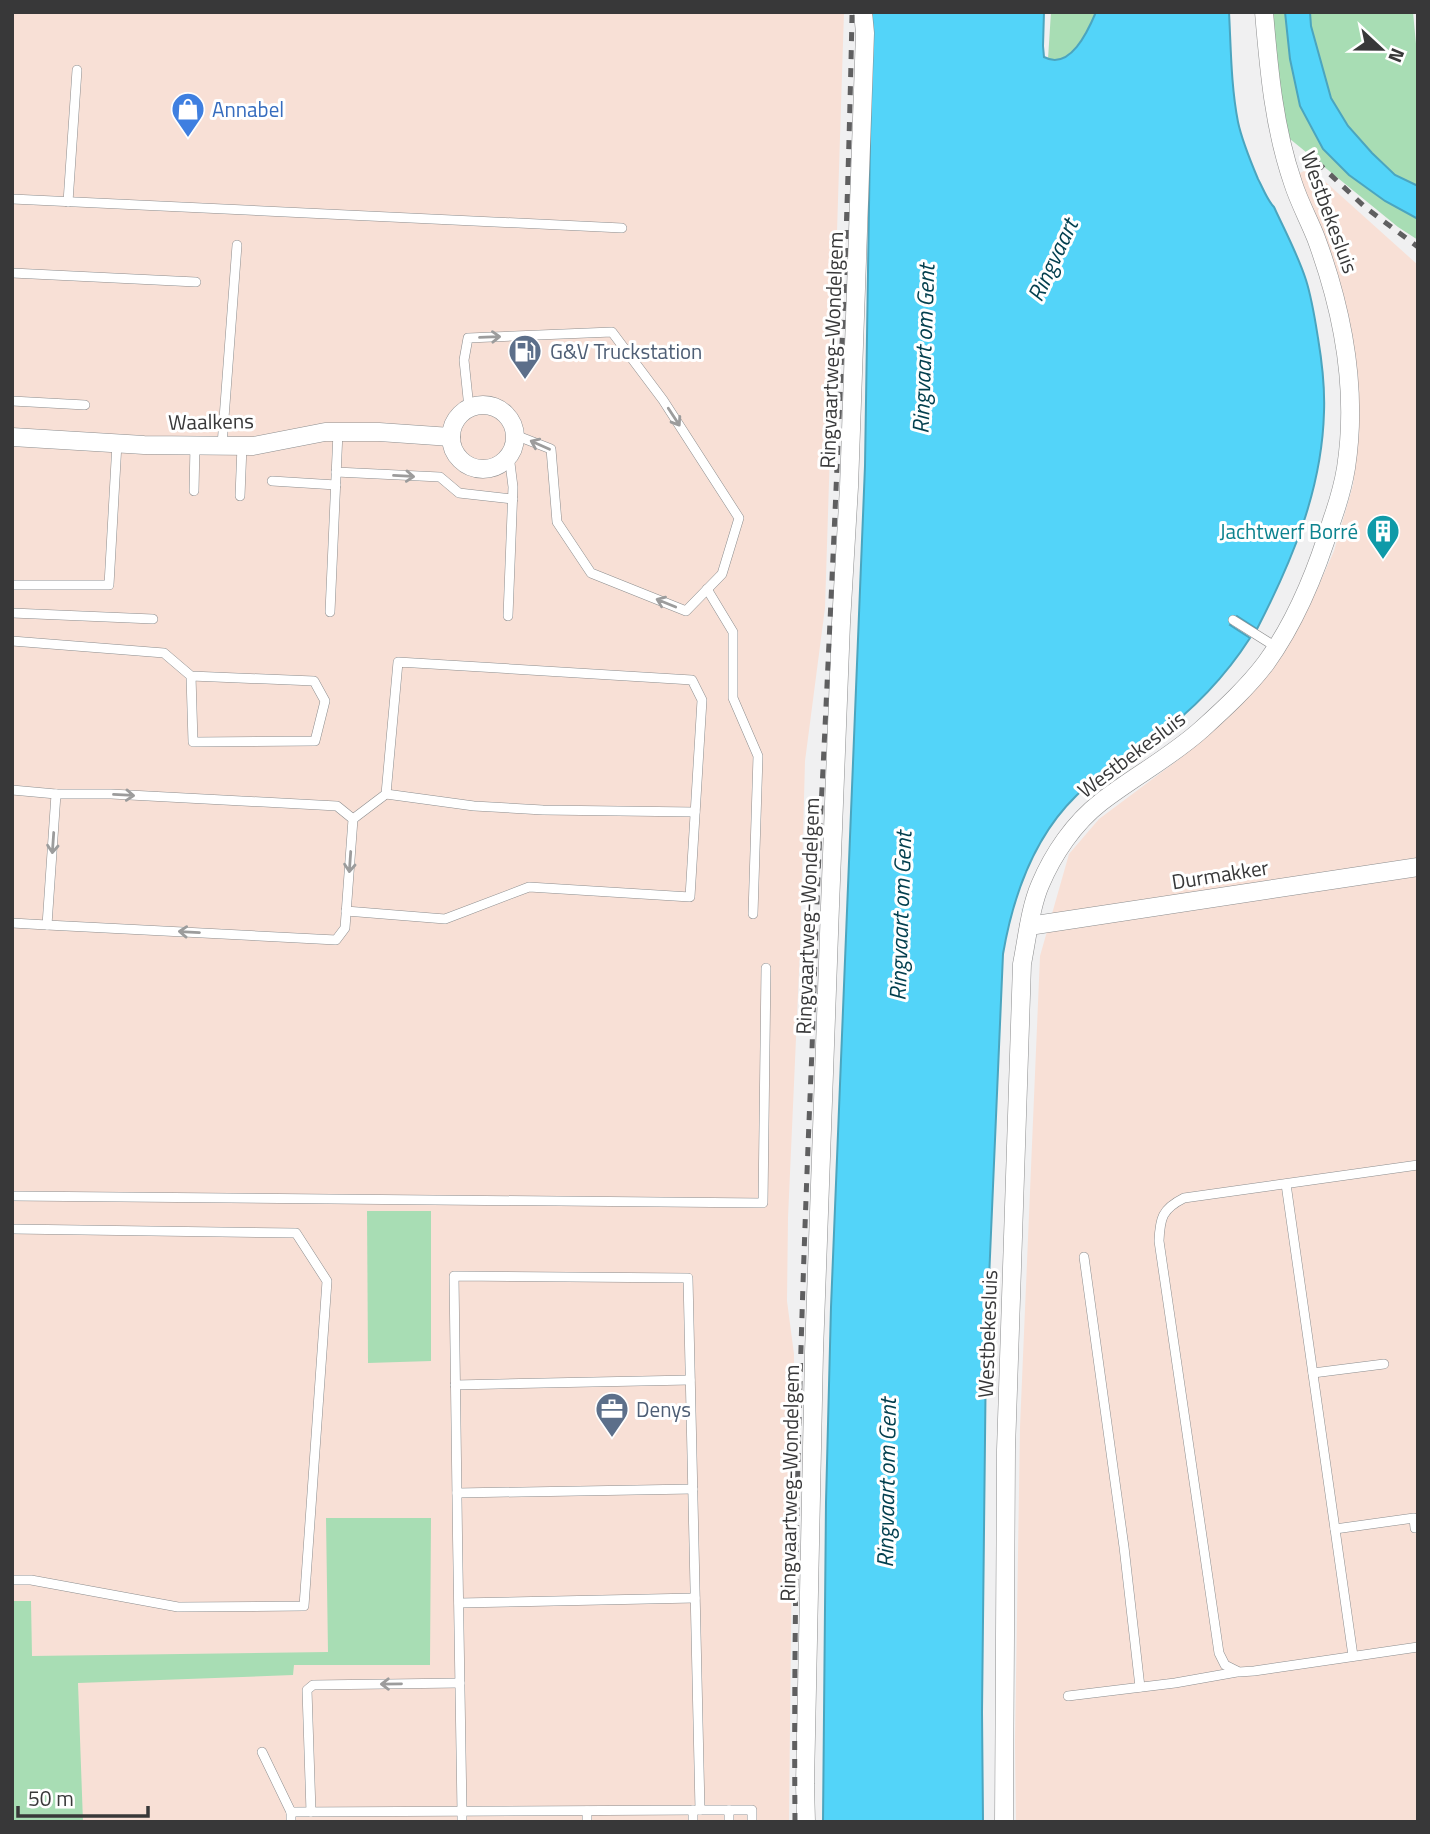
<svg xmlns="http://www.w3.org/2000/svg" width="1430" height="1834" viewBox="0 0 1430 1834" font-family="'Titillium Web',sans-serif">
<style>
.industrial{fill:#f8e0d6}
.green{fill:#a8ddb4}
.water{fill:#53d4f9;stroke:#4ba5bf;stroke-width:2}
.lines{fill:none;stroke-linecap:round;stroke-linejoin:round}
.service-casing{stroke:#8c8d8e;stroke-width:10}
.minor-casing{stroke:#8c8d8e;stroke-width:19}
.service{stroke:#fff;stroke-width:9}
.minor{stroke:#fff;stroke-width:18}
.rail{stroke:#5f5f60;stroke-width:5;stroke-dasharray:9 9;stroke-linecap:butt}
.oneway{stroke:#9c9c9c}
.labels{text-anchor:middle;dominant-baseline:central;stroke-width:6;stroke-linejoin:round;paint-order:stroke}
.shop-label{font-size:21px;fill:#366cbe;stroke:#fff;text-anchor:start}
.street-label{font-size:21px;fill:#383839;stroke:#fff}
.service-label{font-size:21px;fill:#4e5e75;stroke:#fff;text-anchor:start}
.culture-label{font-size:21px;fill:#0d838f;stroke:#fff;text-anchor:end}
.water-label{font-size:23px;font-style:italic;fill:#023f4e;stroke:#fff}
</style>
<rect width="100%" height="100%" fill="#f0f0f1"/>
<g class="industrial">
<polygon points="12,12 844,12 825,608 805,761 800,949 788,1218 787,1301 794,1354 789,1822 12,1822"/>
<polygon points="1310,168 1418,265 1418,1822 1016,1822 1015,1741 1020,1427 1040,956 1069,854 1099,819 1178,760 1236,709 1277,663 1308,609 1334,551 1353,485 1358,430 1356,364 1351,330 1343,296 1325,238 1298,174"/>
</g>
<g class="green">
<path d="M1051,12H1096C1090,25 1078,50 1066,57C1060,61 1055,60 1048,59Z"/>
<polygon points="1273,12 1285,12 1290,59 1349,175 1385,201 1418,219 1418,240 1398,227 1290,139 1276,83"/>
<polygon points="1310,12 1413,12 1418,65 1418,186 1395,175 1372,153 1348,126 1331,98 1311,26"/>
<polygon points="367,1211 431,1211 431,1361 368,1363"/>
<polygon points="326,1518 431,1518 430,1665 294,1665 293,1675 78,1683 83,1822 12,1822 12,1601 31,1601 32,1656 328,1652"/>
</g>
<g class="water">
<path d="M872,12H1044L1043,46L1044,57C1070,71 1088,31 1096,12H1229C1231,49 1231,86 1238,122C1242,141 1250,160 1258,179C1263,188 1267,200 1274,207C1285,231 1298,255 1306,280C1312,299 1315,319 1318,338C1322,362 1325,387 1324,412C1322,490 1292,561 1257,629L1237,616L1230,625L1250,638C1225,677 1192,711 1154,739C1128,758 1099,773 1076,796C1033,838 1013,896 1003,954L986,1349L982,1712L983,1822H823L826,1502L831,1307L865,466Z"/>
<polygon points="1285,12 1310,12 1311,26 1331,98 1348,126 1372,153 1395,175 1418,186 1418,219 1385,201 1349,175 1323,149 1300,106 1290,59"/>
</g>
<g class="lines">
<defs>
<g id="service">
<polyline points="12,199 622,228"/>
<polyline points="68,202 77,70"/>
<polyline points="12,273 196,282"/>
<polyline points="12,401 85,405"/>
<polyline points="469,408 464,360 468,338 612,332 663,400 739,518 722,574 686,611 591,573 557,522 551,449 515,435"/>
<polyline points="222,445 237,245"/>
<polyline points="336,472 440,477 459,493 513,499"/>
<polyline points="272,481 336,485"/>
<polyline points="194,491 195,445"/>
<polyline points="240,496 242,446"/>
<polyline points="12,585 109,585 117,443"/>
<polyline points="707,589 733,632 733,698 758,756 753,914"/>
<polyline points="330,612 338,432"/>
<polyline points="12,613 153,619"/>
<polyline points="508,616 513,487 509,455"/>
<polyline points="1233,620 1276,647"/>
<polyline points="12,641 164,653 191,676 314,681 325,701 315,741 193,742 191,676"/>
<polyline points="12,790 56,794 47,925 12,923"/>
<polyline points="386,794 474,806 543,810 695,812"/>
<polyline points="346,911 445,919 529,887 690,897 702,700 692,680 398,662 386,794 353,819"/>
<polyline points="47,925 336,940 345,928 353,819 337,806 111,794 56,794"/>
<path d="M1418,1165L1184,1198C1162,1209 1160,1218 1159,1241L1219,1653L1225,1665L1239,1672L1254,1671L1418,1647"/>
<polyline points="1286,1184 1353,1656"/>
<polyline points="12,1196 763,1203 766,968"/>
<polyline points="12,1229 296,1233 327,1281 304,1606 178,1607 31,1580 12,1580"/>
<polyline points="1084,1257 1124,1547 1140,1687"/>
<polyline points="1313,1373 1384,1364"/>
<polyline points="455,1385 690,1380"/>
<polyline points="457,1493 693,1489"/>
<polyline points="1335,1529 1414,1518 1415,1528 1418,1528"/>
<polyline points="459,1603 695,1598"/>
<polyline points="1068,1696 1175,1683 1237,1672"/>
<polyline points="262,1752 291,1812"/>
<polyline points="700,1810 752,1810 752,1822"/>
<polyline points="729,1810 729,1822"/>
<polyline points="587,1811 587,1822"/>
<polyline points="311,1812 307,1690 313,1685 460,1683"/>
<path d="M291,1822V1812L700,1810L688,1278L454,1276C456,1455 459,1633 462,1812V1822"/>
<polyline points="693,1822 693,1810"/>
</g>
<g id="minor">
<circle cx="483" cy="437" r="32"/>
<polyline points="12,437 144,445 253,446 325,432 379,432 451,437"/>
<polyline points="1029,926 1418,867"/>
<polyline points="806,1822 805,1784 814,1352 830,906 841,623 849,487 865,33 863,12"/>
<path d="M1004,1822L1006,1450L1022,964C1027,939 1030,908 1040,885C1053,854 1074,823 1101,802C1133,777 1171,757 1202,729C1224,709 1248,687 1266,663C1297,620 1317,570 1332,520C1338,503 1343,486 1346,468C1358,390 1343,311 1316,238C1309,220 1299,202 1293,183C1274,128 1269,71 1264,12"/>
</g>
</defs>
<use href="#service" class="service-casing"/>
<use href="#minor" class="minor-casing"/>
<use href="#service" class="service"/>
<use href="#minor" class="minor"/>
<g class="rail">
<polyline points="1317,162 1366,208 1418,247"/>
<path d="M795,1822C793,1564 801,1307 812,1050C815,956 818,862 823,769C835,518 847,267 852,15"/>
</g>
</g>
<defs><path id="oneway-shaft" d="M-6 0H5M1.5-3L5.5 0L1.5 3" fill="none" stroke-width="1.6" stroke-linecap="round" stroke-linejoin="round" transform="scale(1.75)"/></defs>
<g class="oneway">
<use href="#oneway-shaft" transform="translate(490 337) rotate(-2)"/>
<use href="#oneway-shaft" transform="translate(674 417) rotate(57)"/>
<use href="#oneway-shaft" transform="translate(540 445) rotate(-156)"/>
<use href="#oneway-shaft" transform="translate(404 476) rotate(3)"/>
<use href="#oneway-shaft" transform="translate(666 603) rotate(-158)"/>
<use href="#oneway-shaft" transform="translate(124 795) rotate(3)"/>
<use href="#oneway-shaft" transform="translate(53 843) rotate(94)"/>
<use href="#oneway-shaft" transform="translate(350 862) rotate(94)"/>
<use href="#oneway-shaft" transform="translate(189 932) rotate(-177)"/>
<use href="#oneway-shaft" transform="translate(391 1684) rotate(179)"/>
</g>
<defs>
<symbol id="shop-pin" viewBox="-11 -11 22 30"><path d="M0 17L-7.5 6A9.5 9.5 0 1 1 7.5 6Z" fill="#3f7fe0" stroke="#fff"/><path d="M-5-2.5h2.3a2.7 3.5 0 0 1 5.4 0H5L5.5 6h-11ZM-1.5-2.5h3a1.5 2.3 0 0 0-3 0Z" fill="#fff"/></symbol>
<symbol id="fuel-pin" viewBox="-11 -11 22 30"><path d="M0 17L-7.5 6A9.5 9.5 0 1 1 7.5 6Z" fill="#5c6f8a" stroke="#fff"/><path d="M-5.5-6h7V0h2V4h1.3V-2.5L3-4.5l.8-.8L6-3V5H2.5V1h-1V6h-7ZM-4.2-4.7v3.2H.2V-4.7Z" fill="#fff"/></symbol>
<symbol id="building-pin" viewBox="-11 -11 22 30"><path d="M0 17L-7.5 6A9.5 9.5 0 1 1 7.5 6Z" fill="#0f9aa8" stroke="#fff"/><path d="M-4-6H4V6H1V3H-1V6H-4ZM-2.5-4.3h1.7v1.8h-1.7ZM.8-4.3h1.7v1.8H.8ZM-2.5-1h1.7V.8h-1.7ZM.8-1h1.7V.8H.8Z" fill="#fff"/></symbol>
<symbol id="office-pin" viewBox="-11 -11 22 30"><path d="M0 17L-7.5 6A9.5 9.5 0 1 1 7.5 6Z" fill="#5c6f8a" stroke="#fff"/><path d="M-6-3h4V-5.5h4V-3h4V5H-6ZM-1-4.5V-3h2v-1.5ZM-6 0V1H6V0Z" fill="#fff"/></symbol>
</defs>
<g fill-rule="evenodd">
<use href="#shop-pin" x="169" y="90" width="38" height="52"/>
<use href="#fuel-pin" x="506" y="332" width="38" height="52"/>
<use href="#building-pin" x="1364" y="512" width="38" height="52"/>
<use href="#office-pin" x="593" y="1390" width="38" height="52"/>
</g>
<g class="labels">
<g class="shop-label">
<text x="212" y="109">Annabel</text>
</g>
<g class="street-label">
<text transform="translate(1330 212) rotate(70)">Westbekesluis</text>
<text transform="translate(831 350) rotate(-88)">Ringvaartweg-Wondelgem</text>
<text transform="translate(211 421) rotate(-1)">Waalkens</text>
<text transform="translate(1131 754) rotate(-37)">Westbekesluis</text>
<text transform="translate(1220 874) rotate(-9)">Durmakker</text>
<text transform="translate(807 916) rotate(-88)">Ringvaartweg-Wondelgem</text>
<text transform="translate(987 1334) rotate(-88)">Westbekesluis</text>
<text transform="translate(789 1483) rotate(-89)">Ringvaartweg-Wondelgem</text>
</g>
<g class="service-label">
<text x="550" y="351">G&amp;V Truckstation</text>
<text x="636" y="1409">Denys</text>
</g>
<g class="culture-label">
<text x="1358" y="531">Jachtwerf Borré</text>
</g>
<g class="water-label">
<text transform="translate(1052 260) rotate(-65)">Ringvaart</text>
<text transform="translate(923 349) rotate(-88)">Ringvaart om Gent</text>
<text transform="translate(900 916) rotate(-88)">Ringvaart om Gent</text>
<text transform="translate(886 1483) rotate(-89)">Ringvaart om Gent</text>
</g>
</g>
<rect width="1430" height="1834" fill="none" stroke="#383839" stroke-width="28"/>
<g transform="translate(1381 49) rotate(112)" stroke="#ffffff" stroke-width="5" paint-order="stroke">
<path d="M0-5L12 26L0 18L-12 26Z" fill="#383839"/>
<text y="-10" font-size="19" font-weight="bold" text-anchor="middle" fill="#383839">N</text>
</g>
<path d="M18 1806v10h130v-10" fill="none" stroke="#383839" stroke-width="3.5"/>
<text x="28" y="1806" font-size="21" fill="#383839" stroke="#ffffff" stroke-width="5" paint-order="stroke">50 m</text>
</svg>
